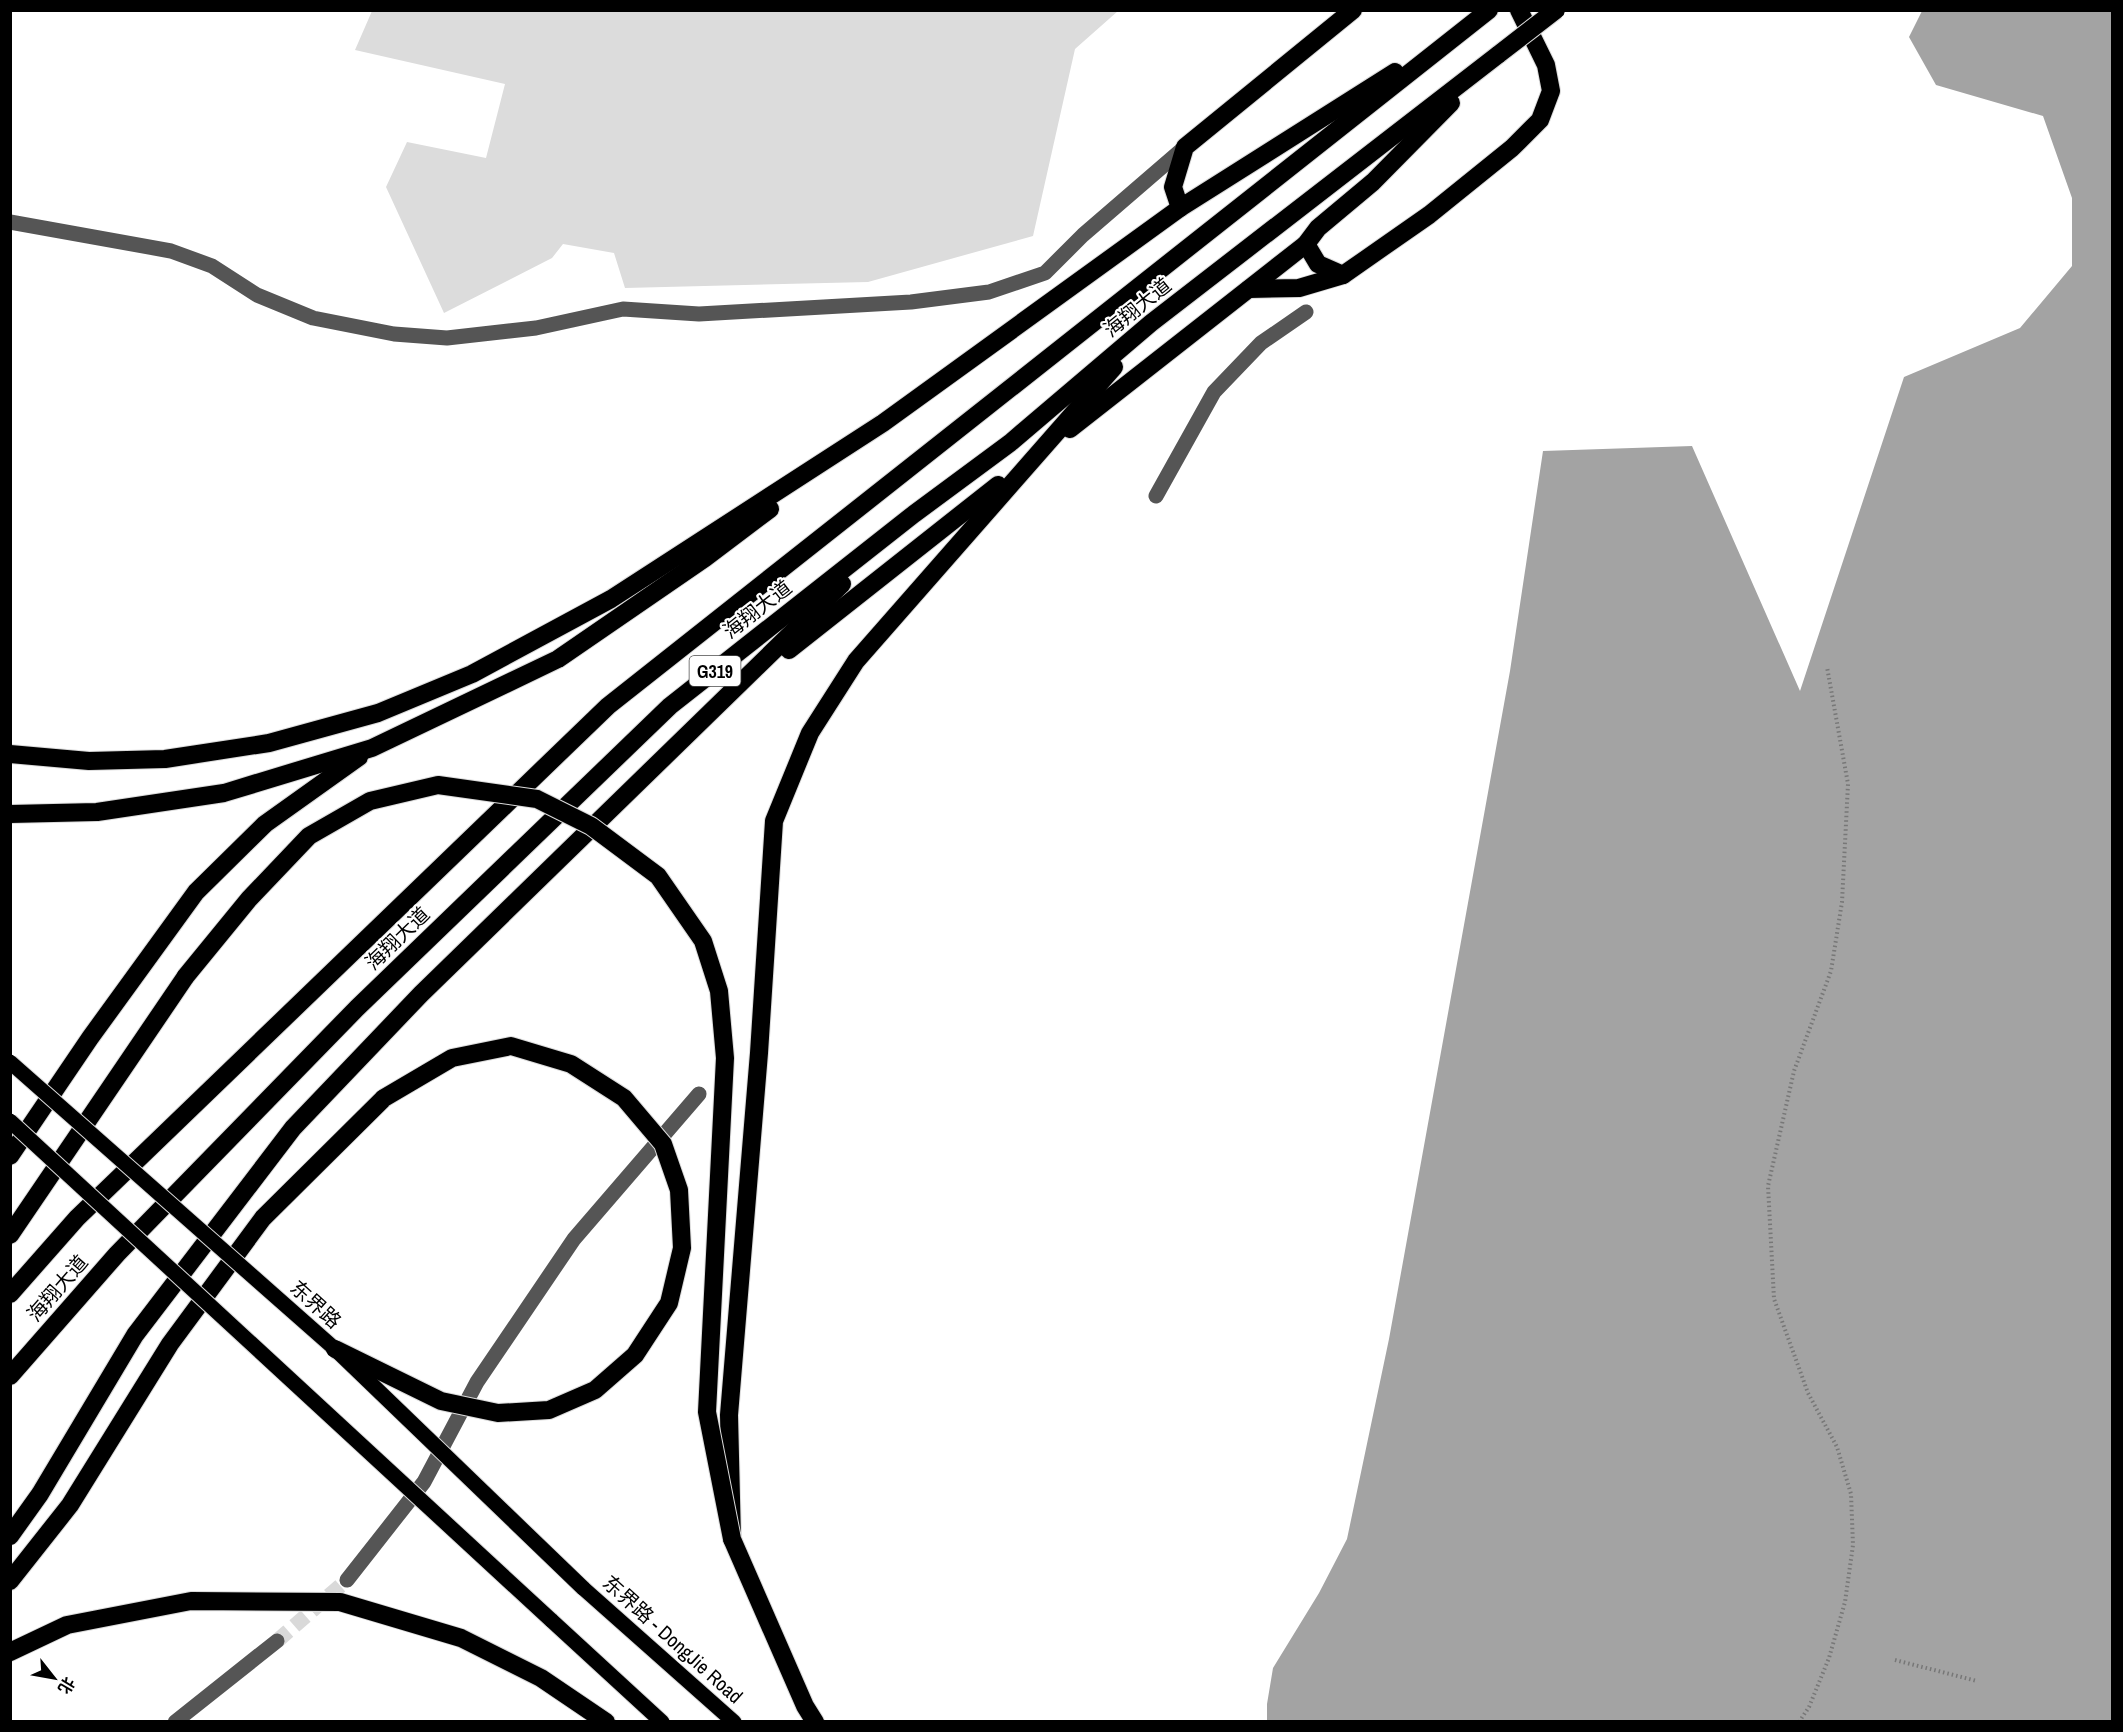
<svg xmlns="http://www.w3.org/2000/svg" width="2123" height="1732" viewBox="0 0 2123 1732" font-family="'Archivo Narrow','Noto Sans SC',sans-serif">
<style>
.green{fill:#dcdcdc}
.water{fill:#a3a3a3}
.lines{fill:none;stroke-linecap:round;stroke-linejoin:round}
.minor-tunnel{stroke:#d9d9d9;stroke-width:15;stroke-dasharray:15 8;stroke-linecap:butt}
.major-casing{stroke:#dbdbdb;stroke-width:17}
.highway-casing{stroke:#dbdbdb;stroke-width:20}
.path{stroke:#777;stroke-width:4;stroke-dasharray:1.5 3;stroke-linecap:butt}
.minor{stroke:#555;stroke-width:15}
.major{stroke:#000;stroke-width:15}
.highway{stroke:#000;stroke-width:18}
.major-bridge-casing{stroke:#dbdbdb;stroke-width:17;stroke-linecap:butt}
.highway-bridge-casing{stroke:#dbdbdb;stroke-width:20;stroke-linecap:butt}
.major-bridge{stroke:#000;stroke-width:15}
.highway-bridge{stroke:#000;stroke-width:18}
.labels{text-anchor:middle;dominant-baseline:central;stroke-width:4.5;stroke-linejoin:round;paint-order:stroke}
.shield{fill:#fff;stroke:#4c4c4c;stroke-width:1.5}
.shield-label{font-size:18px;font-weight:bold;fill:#000}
.street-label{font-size:20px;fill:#000;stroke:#fff}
</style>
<rect width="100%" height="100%" fill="#fff"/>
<polygon class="green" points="372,11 372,10 1118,11 1075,49 1033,236 868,282 625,288 614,253 563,244 552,258 444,313 386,187 407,142 486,158 505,84 355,50"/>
<polygon class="water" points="1922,11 2112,11 2112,1721 1267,1721 1267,1704 1273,1668 1319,1593 1347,1539 1389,1339 1510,671 1543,451 1692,446 1800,691 1904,377 2020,328 2072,266 2072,198 2043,116 1936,85 1909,37"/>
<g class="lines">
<polyline class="minor-tunnel" points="277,1641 347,1580"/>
<defs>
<g id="major">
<polyline points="583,1588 734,1722"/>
<polyline points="551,1620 662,1722"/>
</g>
<g id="highway">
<polyline points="1180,208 1173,187 1185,147 1353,10"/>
<polyline points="1306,244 1318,264 1343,275 1429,215 1512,148 1540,120 1551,91 1546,65 1519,10"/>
<polyline points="1249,289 1299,288 1343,275"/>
<polyline points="1070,429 1306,244 1318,228 1373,182 1451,103"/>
<polyline points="789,650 998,485"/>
<polyline points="10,754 89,761 165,759 269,743 378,713 472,674 611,599 883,423 1180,208 1395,72"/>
<polyline points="10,814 97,812 224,793 372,748 558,659 705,558 770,509"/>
<polyline points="10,1156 90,1038 196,892 265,824 359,757"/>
<polyline points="10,1235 186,976"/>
<polyline points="10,1294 77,1218 608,706 1489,10"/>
<polyline points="10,1376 117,1254 357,1008 670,706 914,514 1010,443 1151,323 1499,54"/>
<polyline points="10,1536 40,1494 135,1335 293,1128 421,994 842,584"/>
<polyline points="10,1581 70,1505 170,1344 263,1218 384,1098"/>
<polyline points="10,1652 67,1625 191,1601 340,1602 461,1638 541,1678 606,1722"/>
<polyline points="815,1722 805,1706 732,1539 729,1415 759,1053 774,821 810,733 856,661 1114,367"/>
</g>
</defs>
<use href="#major" class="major-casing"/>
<use href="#highway" class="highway-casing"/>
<g class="path">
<polyline points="1895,1660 1977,1681"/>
<polyline points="1799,1722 1809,1707 1829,1658 1845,1602 1853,1545 1851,1494 1837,1447 1808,1393 1774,1299 1768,1186 1794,1071 1831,971 1842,902 1848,784 1827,667"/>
</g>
<g class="minor">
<polyline points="10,222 171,251 212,266 257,295 313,318 394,334 447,338 536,328 623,309 699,314 911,302 989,292 1045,273 1083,235 1185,147"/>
<polyline points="1156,496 1214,392 1261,343 1306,312"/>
<polyline points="347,1580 424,1482 477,1382 574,1239 699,1094"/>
<polyline points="175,1722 277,1641"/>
</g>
<use href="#major" class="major"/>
<use href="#highway" class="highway"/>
<defs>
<g id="major-bridge">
<polyline points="10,1062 335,1349 583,1588"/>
<polyline points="10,1121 551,1620"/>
</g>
<g id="highway-bridge">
<polyline points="1499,54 1556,10"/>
<polyline points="186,976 249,899 309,836 370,801 438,785 537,799 591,826 658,876 703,941 719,991 725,1058 707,1412 732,1539"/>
<polyline points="335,1349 441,1401 498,1413 549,1410 595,1390 635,1355 669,1303 682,1248 679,1190 663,1144 624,1098 571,1064 511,1046 452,1058 384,1098"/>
</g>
</defs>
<use href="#major-bridge" class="major-bridge-casing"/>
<use href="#highway-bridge" class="highway-bridge-casing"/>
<use href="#major-bridge" class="major-bridge"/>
<use href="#highway-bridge" class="highway-bridge"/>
</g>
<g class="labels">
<rect class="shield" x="689.5" y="656" width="51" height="30" rx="4.5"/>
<g class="shield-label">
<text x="715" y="671">G319</text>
</g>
<g class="street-label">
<text transform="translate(1137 307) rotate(-39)">海翔大道</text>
<text transform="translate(757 609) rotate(-38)">海翔大道</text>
<text transform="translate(397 938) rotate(-44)">海翔大道</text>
<text transform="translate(57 1288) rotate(-49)">海翔大道</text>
<text transform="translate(316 1304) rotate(42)">东界路</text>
<text transform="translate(673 1639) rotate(42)">东界路 - DongJie Road</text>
</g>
</g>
<rect width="2123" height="1732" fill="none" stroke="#000000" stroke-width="24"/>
<g transform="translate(54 1678) rotate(121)" stroke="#ffffff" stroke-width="4.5" paint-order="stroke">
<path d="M0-4.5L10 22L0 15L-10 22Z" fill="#000000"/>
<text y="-9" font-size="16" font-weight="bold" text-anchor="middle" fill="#000000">北</text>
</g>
</svg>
